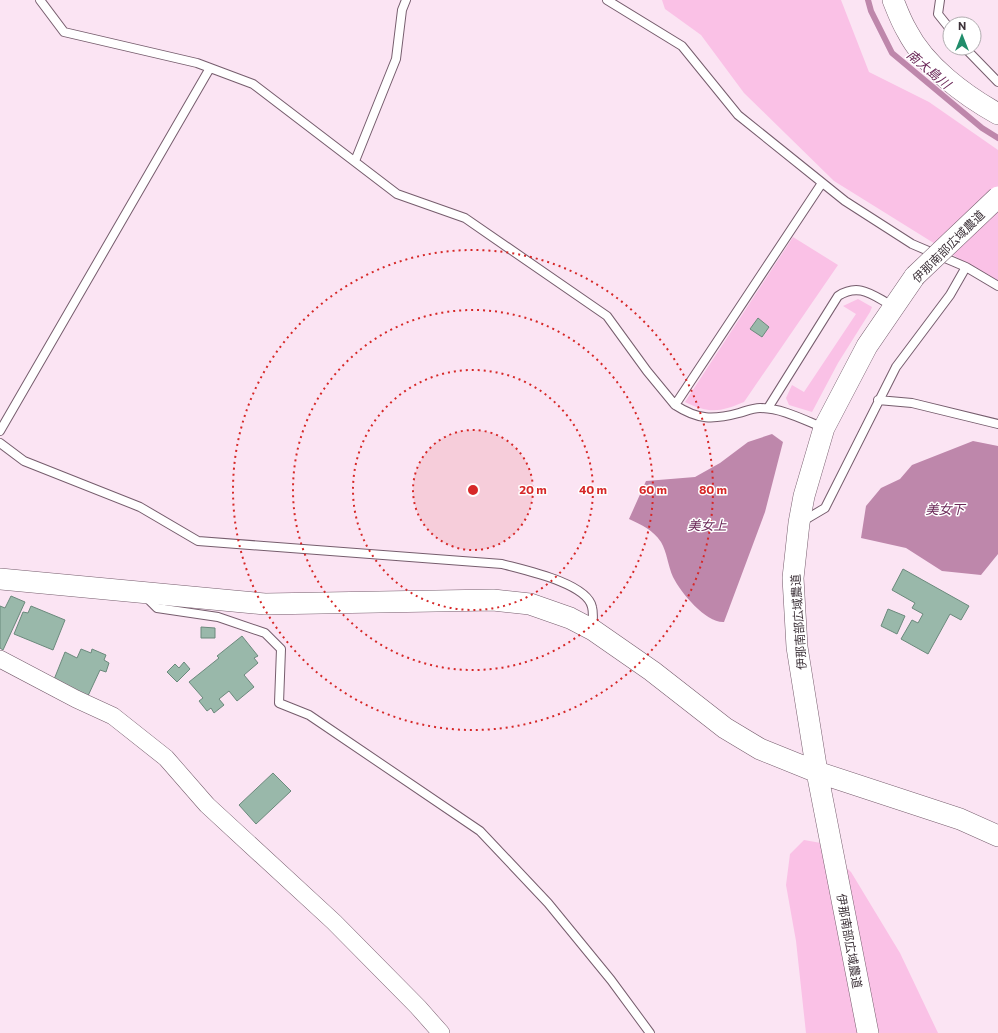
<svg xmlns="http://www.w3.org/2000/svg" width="998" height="1033" viewBox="0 0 998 1033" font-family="Commissioner,'Noto Sans JP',sans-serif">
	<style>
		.green { fill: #fac1e6 }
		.water { fill: #be87ab }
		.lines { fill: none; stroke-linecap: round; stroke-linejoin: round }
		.stream { stroke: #be87ab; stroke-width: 6 }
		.building { fill: #99b8aa; stroke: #6b897c }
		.service-casing { stroke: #765d6d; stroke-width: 10 }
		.minor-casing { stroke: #765d6d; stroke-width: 18 }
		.tertiary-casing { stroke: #765d6d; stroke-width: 22 }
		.service { stroke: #fff; stroke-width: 8 }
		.minor { stroke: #fff; stroke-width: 17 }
		.tertiary { stroke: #fff; stroke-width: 21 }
		.tertiary-bridge-casing { stroke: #765d6d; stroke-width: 22; stroke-linecap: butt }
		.tertiary-bridge { stroke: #fff; stroke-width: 21 }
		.ring { fill: none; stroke: #d62828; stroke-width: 2; stroke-dasharray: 2 4 }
		.labels { text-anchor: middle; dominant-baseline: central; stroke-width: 3; stroke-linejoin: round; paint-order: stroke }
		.street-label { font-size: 12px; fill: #3d3239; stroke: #fff }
		.water-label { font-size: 13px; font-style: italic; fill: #6b2858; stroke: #fff }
		.centre { fill: #d62828; stroke: #fff; stroke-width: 2 }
		.ring-label { font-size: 12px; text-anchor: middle; font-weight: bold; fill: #d62828; stroke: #fff; stroke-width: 3; stroke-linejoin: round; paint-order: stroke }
	</style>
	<rect width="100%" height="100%" fill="#fbe4f3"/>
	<path class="green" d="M 662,0 L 841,0 L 869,72 L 929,102 L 998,150 L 998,283 L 834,181 L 744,93 L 701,35 L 665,9 Z
		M 793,237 L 838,265 L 744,402 C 720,412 710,414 685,402 Z
		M 858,299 L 872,307 L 870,312 L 838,363 L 812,412 L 789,405 L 786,398 L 792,385 L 804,392 L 856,314 L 843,306 Z
		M 804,840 L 821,843 L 851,872 L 900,953 L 938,1033 L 806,1033 L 796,941 L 786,885 L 790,854 Z"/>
	<path class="water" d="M 772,434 L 783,442 L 765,512 L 724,622 C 706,623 681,593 673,577 C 668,566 667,552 661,542 C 653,530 642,525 629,519 L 646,481 L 695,477 L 720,463 L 748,442 Z
		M 973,441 L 998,446 L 998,554 L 981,575 L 942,571 L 906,548 L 861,538 L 866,506 L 881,488 L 900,479 L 912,465 Z"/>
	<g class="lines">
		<path class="stream" d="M 868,0 L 871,11 L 892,53 L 982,128 L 998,138"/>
	</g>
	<path class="building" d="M 758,318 L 769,327 L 762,337 L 750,329 Z
		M 903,569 L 969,606 L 961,620 L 950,614 L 928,654 L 901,639 L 912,620 L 918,623 L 923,614 L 912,608 L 915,603 L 892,590 Z
		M 11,596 L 25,602 L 3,650 L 0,648 L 0,606 L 5,608 Z
		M 31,606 L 65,620 L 53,650 L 14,634 L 23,612 L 28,613 Z
		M 888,609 L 905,616 L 897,634 L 881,626 Z
		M 201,627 L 215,628 L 215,638 L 201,638 Z
		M 242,636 L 258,656 L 254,658 L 258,663 L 244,675 L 254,687 L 237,701 L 229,691 L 219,699 L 224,705 L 214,713 L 211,708 L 207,711 L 199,701 L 203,698 L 189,682 L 219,658 L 217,656 Z
		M 81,649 L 91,653 L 92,649 L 106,655 L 104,660 L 109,663 L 106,672 L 100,670 L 87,698 L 53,682 L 65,652 L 77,658 Z
		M 184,662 L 190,669 L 177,682 L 167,672 L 175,664 L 179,668 Z
		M 273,773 L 291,791 L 256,824 L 239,805 Z"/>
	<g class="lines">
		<g class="service-casing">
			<path id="service" d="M 40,0 L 64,32 L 197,63 L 253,84 L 397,194 L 465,218 L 607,316 L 647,371 L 675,405 L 822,183
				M 607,0 L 682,46 L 738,115 L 845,201 L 912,244 L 966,267 L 998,286
				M 940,0 L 938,14 L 950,29
				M 965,48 L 998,82
				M 355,161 L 396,59 L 402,10 L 406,0
				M 878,400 L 912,403 L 998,424
				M 675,405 C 698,420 713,420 739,413 C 746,411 753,408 760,408 C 782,408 804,420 824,428
				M 768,408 L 838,296 C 860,282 873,296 893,306
				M 0,431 L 210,68
				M 0,443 L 24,461 L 140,507 L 198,541 L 502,564 C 524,570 587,583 592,607 C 594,614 592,622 593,629
				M 803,521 L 825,508 L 896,367 L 950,295 L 966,267
				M 146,597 L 157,608 L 218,617 L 265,633 L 281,649 L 279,703 L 309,715 L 480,831 L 548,903 L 611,980 L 650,1033"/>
		</g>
		<g class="minor-casing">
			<path id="minor" d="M 0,659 L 76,699 L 113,716 L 166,758 L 207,805 L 334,922 L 418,1007 L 441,1033"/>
		</g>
		<g class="tertiary-casing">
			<path id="tertiary" d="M 893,0 C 897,10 901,21 907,31 C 925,66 964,95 998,114
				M 0,579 L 265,604 L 493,600 L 530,604 L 570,618 L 593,630 L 652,671 L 725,728 L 760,749 L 817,772 L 960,819 L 998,836
				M 868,1033 L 817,772 L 797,647 L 793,578 L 799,523 L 804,496 L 824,428 L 867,346 L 915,276"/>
		</g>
		<use href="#service" class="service"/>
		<use href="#minor" class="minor"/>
		<use href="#tertiary" class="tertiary"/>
		<g class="tertiary-bridge-casing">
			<path id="tertiary-bridge" d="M 915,276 L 998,197"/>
		</g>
		<use href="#tertiary-bridge" class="tertiary-bridge"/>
	</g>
	<circle cx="473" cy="490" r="60" fill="#d62828" fill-opacity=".12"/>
	<g class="ring">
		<circle cx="473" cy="490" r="60"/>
		<circle cx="473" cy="490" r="120"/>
		<circle cx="473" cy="490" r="180"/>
		<circle cx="473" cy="490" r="240"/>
	</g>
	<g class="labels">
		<g class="street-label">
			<text transform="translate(948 246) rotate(-45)">伊那南部広域農道</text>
			<text transform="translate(798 622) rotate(-94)">伊那南部広域農道</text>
			<text transform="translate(850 941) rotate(80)">伊那南部広域農道</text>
		</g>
		<g class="water-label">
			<text transform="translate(929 69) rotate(40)">南大島川</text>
			<text x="945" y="509">美女下</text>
			<text x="707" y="525">美女上</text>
		</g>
	</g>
	<circle cx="473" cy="490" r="6" class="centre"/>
	<g class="ring-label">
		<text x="533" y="494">20 m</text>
		<text x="593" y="494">40 m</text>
		<text x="653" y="494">60 m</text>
		<text x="713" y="494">80 m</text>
	</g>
	<g transform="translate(962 36)"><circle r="19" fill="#ffffff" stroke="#b1adb0"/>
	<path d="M0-3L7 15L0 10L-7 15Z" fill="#218d6b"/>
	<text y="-6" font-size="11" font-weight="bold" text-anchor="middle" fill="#3d3239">N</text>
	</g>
</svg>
